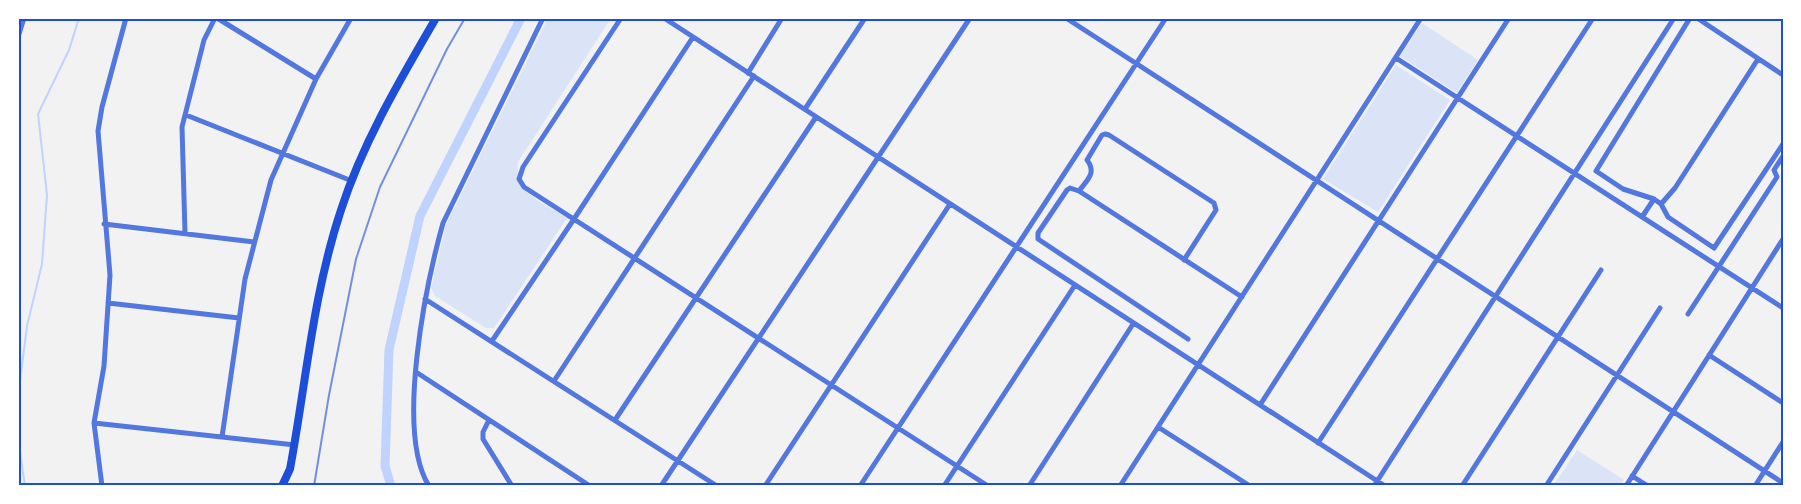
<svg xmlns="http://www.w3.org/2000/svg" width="1801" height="504" viewBox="0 0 1801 504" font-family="'Golos Text',sans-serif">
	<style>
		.green { fill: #dbe4f7 }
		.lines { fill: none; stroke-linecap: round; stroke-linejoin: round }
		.stream { stroke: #bfd3fe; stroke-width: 2 }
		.canal { stroke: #bfd3fe; stroke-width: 9 }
		.minor { stroke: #5277de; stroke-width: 5 }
		.secondary { stroke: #1d4ed8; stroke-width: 8 }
		.rail { stroke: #7290e2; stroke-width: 2 }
		.neatline { fill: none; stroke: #1d4ed8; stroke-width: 2 }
	</style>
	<rect width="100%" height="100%" fill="#f2f2f2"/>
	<path class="green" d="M 548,18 L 611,18 L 518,162 C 514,194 543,202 567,218 L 494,328 L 486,328 L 435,296 L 431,288 L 446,225 Z
		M 1422,23 L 1478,60 L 1457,93 L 1400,56 Z
		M 1396,65 L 1450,100 L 1378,212 L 1323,179 Z
		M 1577,450 L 1624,480 L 1620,486 L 1553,486 Z"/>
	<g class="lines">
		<path class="stream" d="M 25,486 L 20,452 L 19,389 L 27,326 L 42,264 L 47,195 L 38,114 L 69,50 L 79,18"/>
		<path class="canal" d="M 391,486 L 385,466 L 389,350 L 420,216 L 521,18"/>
		<path class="minor" d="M 217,18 L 316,79
			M 621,18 L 523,167 L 519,179 L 524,187 L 988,486
			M 664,18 L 1385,486
			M 1066,18 L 1783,483
			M 1697,18 L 1783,75
			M 18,37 L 24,18
			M 1396,58 L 1783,308
			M 748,73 L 782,18
			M 805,109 L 865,18
			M 186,115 L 352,181
			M 1079,191 L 1242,297
			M 1654,199 L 1623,189 L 1596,171 L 1690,18
			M 1661,204 L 1668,217 L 1714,248 L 1783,144
			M 1642,217 L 1654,199 L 1661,204 L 1675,188 L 1758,59
			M 104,224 L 254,242
			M 185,233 L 182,127 L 204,40 L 215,18
			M 1184,260 L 1216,210 L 1214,203 L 1109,135 L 1105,134 L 1102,135 L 1087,160 C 1097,173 1087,180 1079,191 L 1070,188 L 1067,190 L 1038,233 L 1038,239 L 1188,339
			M 425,299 L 717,486
			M 108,303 L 239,318
			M 1688,314 L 1777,177 L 1774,170 L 1783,156
			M 492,341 L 574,219 L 693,37
			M 1709,355 L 1783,403
			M 416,372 L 590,486
			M 554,381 L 754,76
			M 1260,405 L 1509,18
			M 489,420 L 483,432 L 483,439 L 512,486
			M 615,420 L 816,117
			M 94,423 L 295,445
			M 1158,427 L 1250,486
			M 222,437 L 245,279 L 271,180 L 316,79 L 351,18
			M 1318,443 L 1593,18
			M 1632,476 L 1648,486
			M 102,486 L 94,423 L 104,366 L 110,275 L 98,131 L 102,107 L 126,18
			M 429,486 C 395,432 426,284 443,223 L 543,18
			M 661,486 L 970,18
			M 765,486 L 950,204
			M 860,486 L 1166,18
			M 944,486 L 1075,285
			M 1029,486 L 1133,324
			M 1120,486 L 1421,18
			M 1374,486 L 1674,18
			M 1462,486 L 1601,270
			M 1546,486 L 1660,308
			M 1626,486 L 1783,239
			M 1755,486 L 1783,442"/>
		<path class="secondary" d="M 282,486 L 290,469 C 306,383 313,294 341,210 C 363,142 400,80 436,18"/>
		<path class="rail" d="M 314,486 L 329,395 L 356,259 L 380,187 L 447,49 L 465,18"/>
	</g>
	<rect width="1801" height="504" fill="none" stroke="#ffffff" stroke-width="39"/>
	<rect x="20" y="20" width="1762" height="464" class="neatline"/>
</svg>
